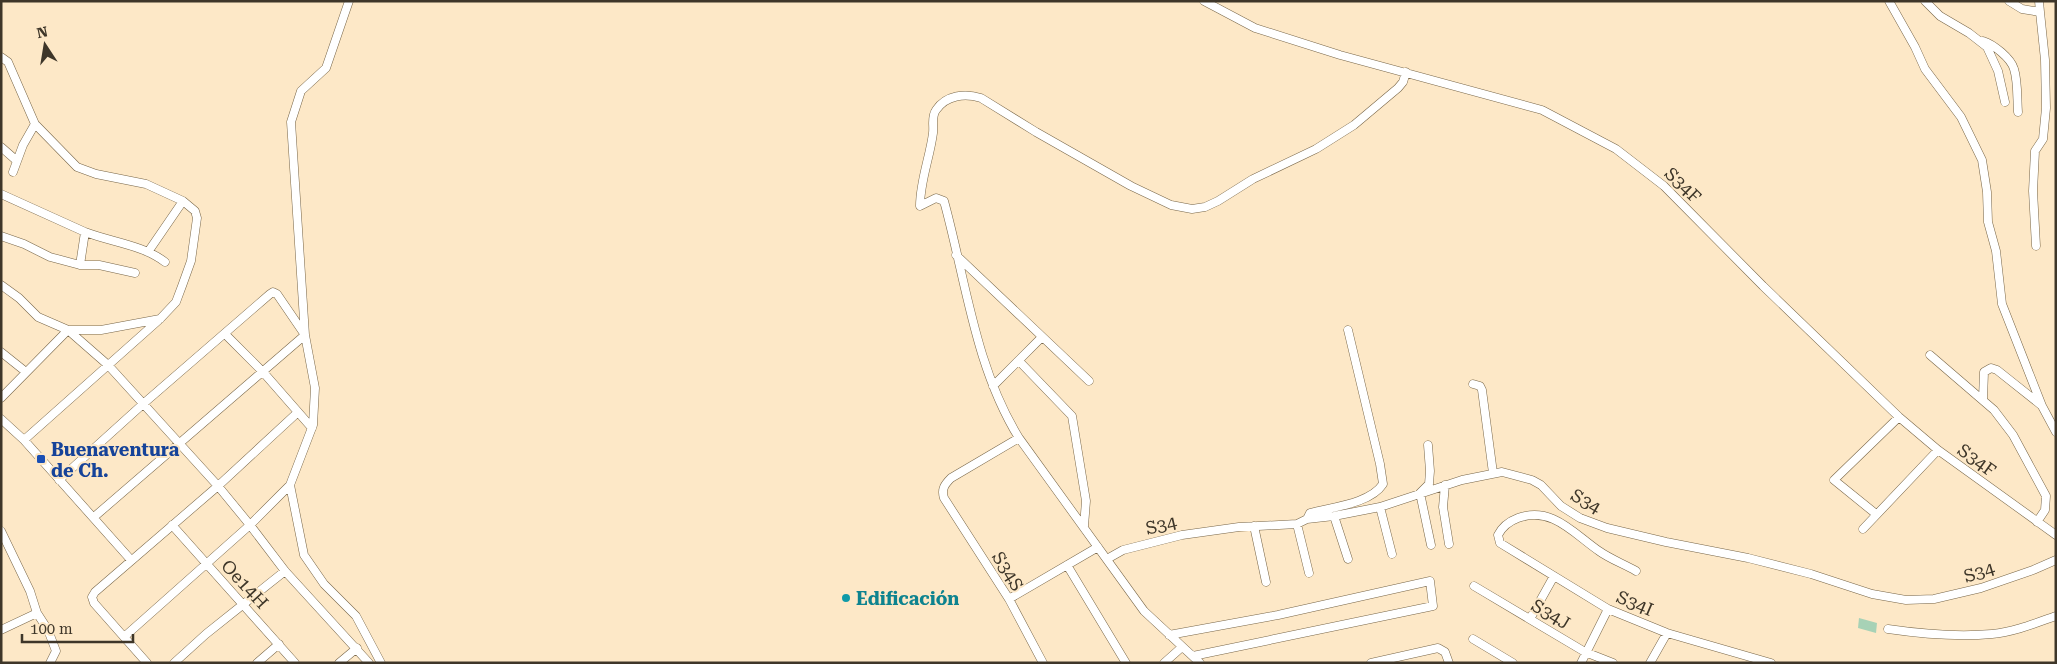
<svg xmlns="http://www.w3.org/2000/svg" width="2057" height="664" viewBox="0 0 2057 664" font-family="'Roboto Serif',serif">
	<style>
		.green { fill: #a7d2b6 }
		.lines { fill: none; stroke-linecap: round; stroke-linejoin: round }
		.minor-casing { stroke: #786648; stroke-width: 9 }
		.minor { stroke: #fff; stroke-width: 8 }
		.transit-dot { fill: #1a4fb4; stroke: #fde8c7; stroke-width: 2 }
		.culture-dot { fill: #0f9aa8; stroke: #fde8c7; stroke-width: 2 }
		.labels { text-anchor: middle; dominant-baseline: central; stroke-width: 4; stroke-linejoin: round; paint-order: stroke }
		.street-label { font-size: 18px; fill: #3e3629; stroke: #fde8c7 }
		.transit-label { font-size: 18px; font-weight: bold; fill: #164399; stroke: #fde8c7; text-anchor: start }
		.culture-label { font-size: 18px; font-weight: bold; fill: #0d838f; stroke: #fde8c7; text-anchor: start }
	</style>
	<rect width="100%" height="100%" fill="#fde8c7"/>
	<path class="green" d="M 1859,618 L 1877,623 L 1876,633 L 1858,628 Z"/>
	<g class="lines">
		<g class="minor-casing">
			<path id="minor" d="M 1204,1 L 1255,28 L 1340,55 L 1542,110 L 1616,149 L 1664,186 L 1763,286 L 1899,417 L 1938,450 L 2056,535
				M 1889,1 L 1915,47 L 1925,69 L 1961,117 L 1982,160 L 1987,192 L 1988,222 L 1996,251 L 2002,304 L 2042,406 L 2056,432
				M 1925,1 L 1940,16 L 1969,33 L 1987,47 L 1998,71 L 2005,102
				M 2009,1 L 2022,9 L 2040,12 L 2039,1
				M 1983,41 C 1993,44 2011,58 2014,69 C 2018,81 2017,99 2018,112
				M 1,57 L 8,62 L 35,124 L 77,167 L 96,174 L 146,184 L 183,201 L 195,211 L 197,218 L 191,261 L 182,286 L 176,302 L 160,319 L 24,440
				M 1,147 L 17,161
				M 13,172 L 23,145 L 35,124
				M 1,194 L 85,232 L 80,265
				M 85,232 C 111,242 143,245 165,262
				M 1,236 L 24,244 L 50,257 L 80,265 L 99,265 L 135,273
				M 2036,246 L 2033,191 L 2035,151 L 2043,139 L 2046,108 L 2045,60 L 2040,12
				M 148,252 L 183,201
				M 956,255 L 1089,381
				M 1,285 L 19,298 L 38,317 L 68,330 L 108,365 L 218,486 L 250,525 L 285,571 L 369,663
				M 225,334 L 263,372 L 312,428
				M 1,352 L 26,372
				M 1930,355 L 1994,410 L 2013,435 L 2046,496 L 2045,510 L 2037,522
				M 1019,361 L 1072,416 L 1086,501 L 1084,526
				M 1473,384 L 1480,386 L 1482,390 L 1493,473
				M 993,386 L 1042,337
				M 1,398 L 68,330 L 101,330 L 160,319
				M 1983,399 L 1984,372 L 1991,368 L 1997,370 L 2041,405
				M 1,419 L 24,440 L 131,560
				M 1019,438 L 951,478 C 945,484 941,489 944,498 L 1009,599 L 1043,663
				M 1428,445 L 1430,471 L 1429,484 L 1420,493 L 1431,545
				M 59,480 L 143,404 L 270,294 L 273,292 L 277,294 L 305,335 L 315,388 L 313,425 L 290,485 L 304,555 L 324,584 L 356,616 L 381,663
				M 1445,485 L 1443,507 L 1449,544
				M 1380,507 L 1392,554
				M 1876,514 L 1834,480 L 1899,417
				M 1334,516 L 1348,559
				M 94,517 L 305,335 L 291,122 L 301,91 L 326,68 L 349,1
				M 1307,519 L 1310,513 C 1331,507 1370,504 1383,484 L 1380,464 L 1348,330
				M 1297,524 L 1309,573
				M 172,525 L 295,663
				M 1254,526 L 1266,582
				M 1863,529 L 1938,450
				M 1,531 L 30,591 L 37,613
				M 1107,559 L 1123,550 L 1182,535 L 1239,527 L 1297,524 L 1307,519 L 1334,516 L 1380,507 L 1462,480 L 1502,472 L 1532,480 L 1541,485 L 1561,506 L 1580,518 L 1607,528 L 1666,542 L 1748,558 L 1811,574 L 1872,594 L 1906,600 L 1934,599 L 1981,588 L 2033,570 L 2056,560
				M 1067,565 L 1126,663
				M 1636,571 C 1624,564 1610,559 1599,551 C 1573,533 1552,506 1518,518 C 1510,521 1502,527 1498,535 L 1500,543 L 1608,609 L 1667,633 L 1771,663
				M 1474,586 L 1585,652 L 1613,663
				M 1009,599 L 1098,547
				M 1530,619 L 1554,576
				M 1888,629 C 1922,634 1958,637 1992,634 C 2014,632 2036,623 2056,616
				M 1,630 L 37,613 L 48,630 L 56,651 L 50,663
				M 1169,635 L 1278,615 L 1430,581 L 1433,606 L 1193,656
				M 124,637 L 250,525 L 290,485
				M 1473,639 L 1513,663
				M 147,663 L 94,603 L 92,597 L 95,592 L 218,486 L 297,413
				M 174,663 L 206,634 L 285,571
				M 257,663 L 279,644
				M 339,663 L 357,648
				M 1164,663 L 1182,647
				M 1200,663 L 1144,611 L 1019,438 C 975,367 966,281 944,201 L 936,198 L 920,206 C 920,181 930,157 933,133 C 934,125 931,117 936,110 C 946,95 965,93 981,98 L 1036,132 L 1131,186 L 1171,205 L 1192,209 L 1205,207 L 1218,201 L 1253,179 L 1316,149 L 1354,125 L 1398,88 L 1403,82 L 1406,72
				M 1371,663 L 1438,648 L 1445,652 L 1449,663
				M 1581,663 L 1608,609
				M 1650,663 L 1667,633"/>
		</g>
		<use href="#minor" class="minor"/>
	</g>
	<rect class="transit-dot" x="36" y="454" width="10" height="10" rx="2.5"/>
	<circle class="culture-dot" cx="846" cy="598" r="5"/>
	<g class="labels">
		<g class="street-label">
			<text transform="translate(1683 185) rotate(44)">S34F</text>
			<text transform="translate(1977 460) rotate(36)">S34F</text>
			<text transform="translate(1586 501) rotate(30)">S34</text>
			<text transform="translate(1161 525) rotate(-13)">S34</text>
			<text transform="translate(1008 571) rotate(58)">S34S</text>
			<text transform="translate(1979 572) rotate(-17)">S34</text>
			<text transform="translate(245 584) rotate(47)">Oe14H</text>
			<text transform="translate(1635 603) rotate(23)">S34I</text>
			<text transform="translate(1551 614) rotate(31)">S34J</text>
		</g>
		<g class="transit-label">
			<text x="51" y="449">Buenaventura<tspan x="51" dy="21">de Ch.</tspan></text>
		</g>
		<g class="culture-label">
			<text x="856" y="598">Edificación</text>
		</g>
	</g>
	<rect width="2057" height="664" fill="none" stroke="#3e3629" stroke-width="5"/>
	<g transform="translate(45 45) rotate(348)" stroke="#fde8c7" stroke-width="4" paint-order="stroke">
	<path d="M0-4L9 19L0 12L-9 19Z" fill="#3e3629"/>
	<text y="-8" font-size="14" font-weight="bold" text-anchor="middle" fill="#3e3629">N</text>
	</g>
	<path d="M22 634v8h111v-8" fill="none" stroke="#3e3629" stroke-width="2.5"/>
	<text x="30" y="634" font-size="15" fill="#3e3629" stroke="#fde8c7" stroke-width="4" paint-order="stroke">100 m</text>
</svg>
